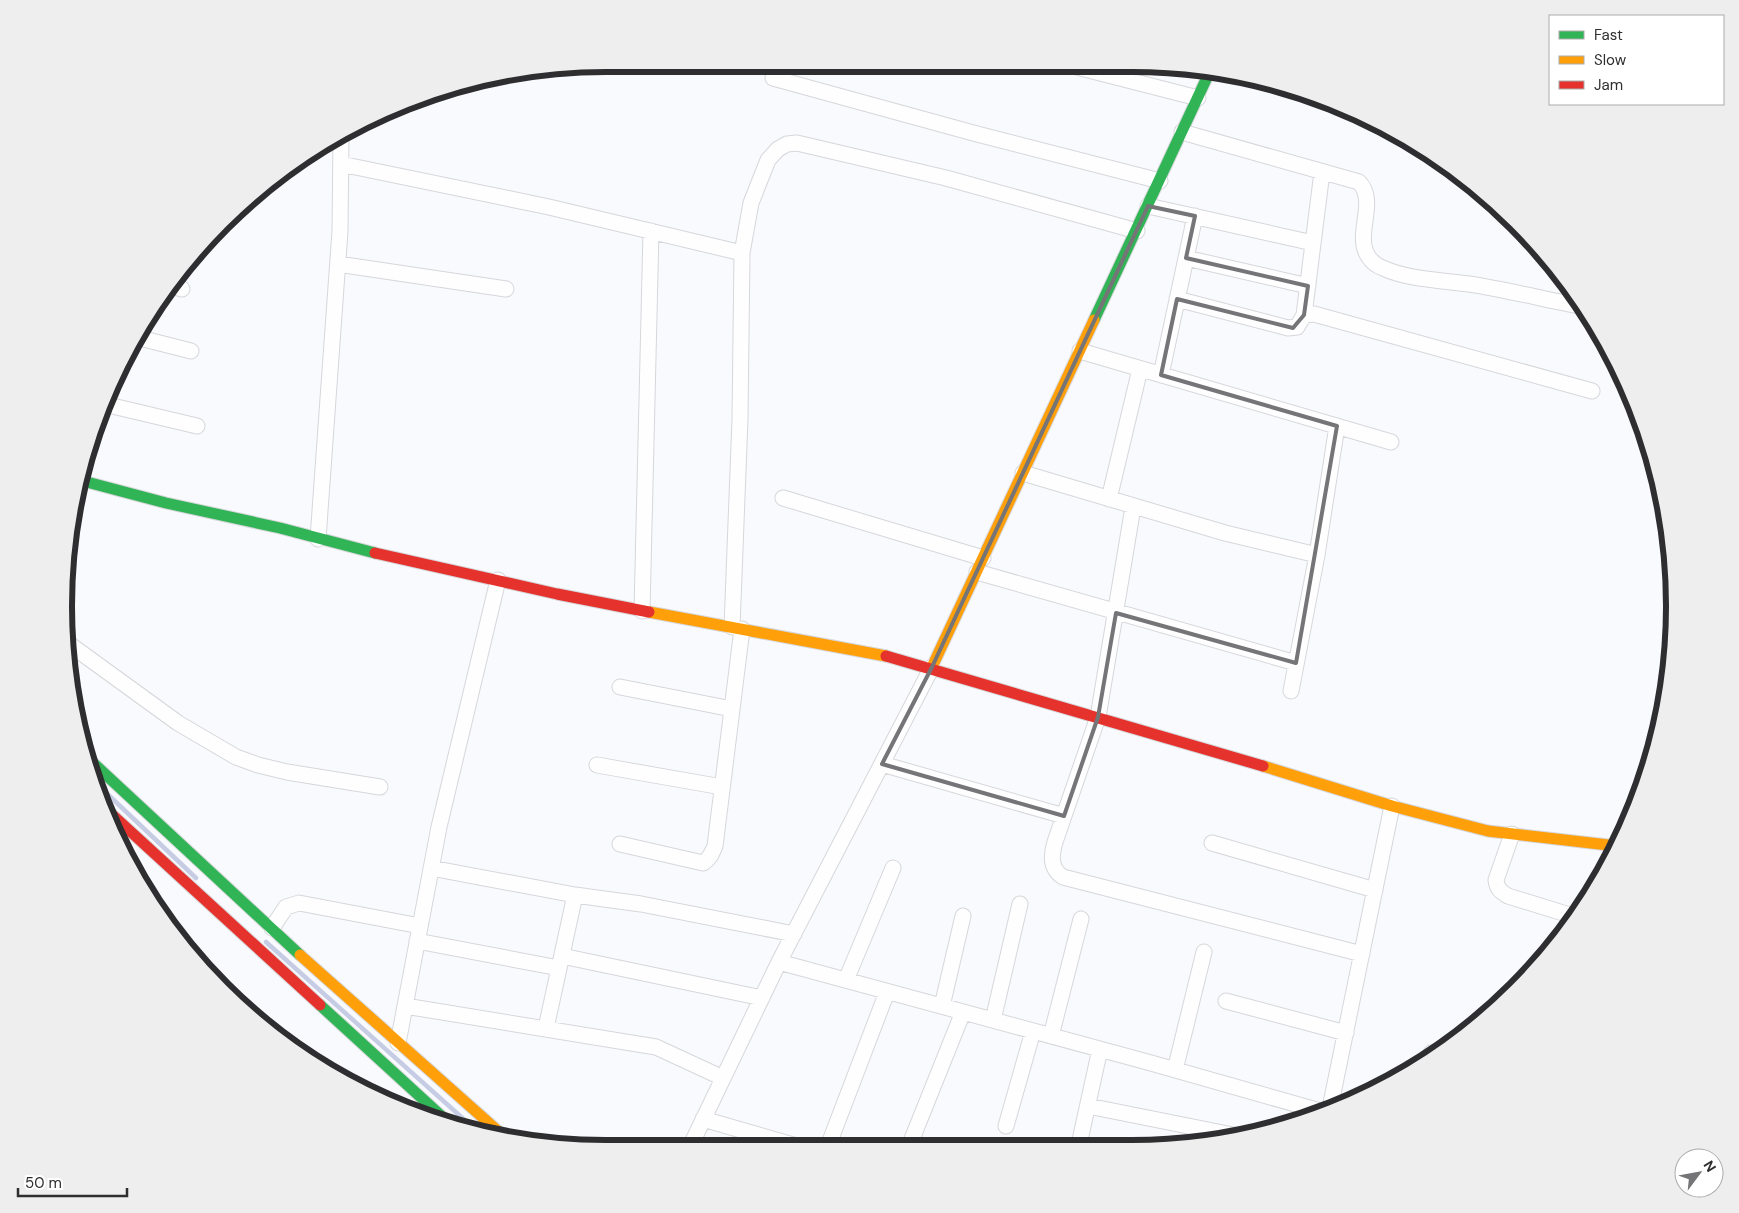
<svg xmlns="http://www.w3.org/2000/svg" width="1739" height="1213" viewBox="0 0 1739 1213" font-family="'DM Sans',sans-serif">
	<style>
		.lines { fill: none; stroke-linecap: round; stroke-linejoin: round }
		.stream { stroke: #c7cce5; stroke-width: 4.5 }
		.street-casing { stroke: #d6d7da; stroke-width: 17 }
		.fast-casing { stroke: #d6d7da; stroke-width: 13 }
		.slow-casing { stroke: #d6d7da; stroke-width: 13 }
		.jam-casing { stroke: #d6d7da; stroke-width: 13 }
		.street { stroke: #fefeff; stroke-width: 15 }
		.fast { stroke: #30b455; stroke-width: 11 }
		.slow { stroke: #ff9f0a; stroke-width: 11 }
		.jam { stroke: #e5322d; stroke-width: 11 }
		.marked { fill: none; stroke: #757578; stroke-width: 4; stroke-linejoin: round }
		.rim { fill: none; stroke: #2e2e30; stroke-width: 6 }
	</style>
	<rect width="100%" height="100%" fill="#f9fafe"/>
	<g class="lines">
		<path class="stream" d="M 100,787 L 196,878
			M 266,942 L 478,1132"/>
		<g class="street-casing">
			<path id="street" d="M 1065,64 L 1198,98
				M 1231,73 L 1247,77
				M 773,78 L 977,134 L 1160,181
				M 1182,132 L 1359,182 C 1378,202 1354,234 1368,256 C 1371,261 1377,266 1383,268 C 1409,280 1441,280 1469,284 C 1508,290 1547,300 1585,307
				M 341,164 L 549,207 L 742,253
				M 1148,206 L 1313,243
				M 1186,258 L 1308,286
				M 338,264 L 506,289
				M 172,286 L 182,289
				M 1177,299 L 1288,328 L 1297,327 L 1304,315 L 1314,314 L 1592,391
				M 1304,315 L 1322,172
				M 136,337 L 191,351
				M 1080,351 L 1391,442
				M 1161,375 L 1195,216
				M 104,404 L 197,426
				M 1023,473 L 1225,533 L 1317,555
				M 783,498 L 983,558
				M 1109,499 L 1140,369
				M 1133,507 L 1098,717 L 1055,842 C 1051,856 1050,869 1063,877 L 1362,954
				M 318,539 L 340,231 L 341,135
				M 977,572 L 1296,663
				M 642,611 L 651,231
				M 732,627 L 740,419 L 742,253 L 751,203 L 768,160 L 778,149 L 787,144 L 797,143 L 946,178 L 1137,231
				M 65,641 L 178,723 L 236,757 L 258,765 L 287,772 L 380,787
				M 620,687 L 732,709
				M 1291,691 L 1317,555 L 1337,426
				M 882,764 L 1064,816
				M 597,765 L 722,787
				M 1512,834 L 1496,880 C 1497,889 1501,892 1508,896 L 1576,917
				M 1212,843 L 1375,890
				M 620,844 L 703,863 C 710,859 712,853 715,846 L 742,629
				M 431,868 L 575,895 L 641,904 L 794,934
				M 272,928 L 286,907 L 299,903 L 420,926
				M 417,941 L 559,968
				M 562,956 L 762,998
				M 779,962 L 1151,1063 L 1320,1111
				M 846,980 L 893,868
				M 1226,1001 L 1346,1033
				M 405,1006 L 656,1047 L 723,1078
				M 942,1006 L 963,916
				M 993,1020 L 1020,904
				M 546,1028 L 575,895
				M 1051,1036 L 1081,919
				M 398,1043 L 439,827 L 498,580
				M 1431,1057 L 1431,1053
				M 1175,1070 L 1204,952
				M 1088,1106 L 1243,1137
				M 1330,1108 L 1392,806
				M 703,1119 L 807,1149
				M 1006,1126 L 1033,1031
				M 689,1149 L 779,962 L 932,667
				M 827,1149 L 887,992
				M 908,1149 L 963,1012
				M 1078,1149 L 1100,1049"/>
		</g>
		<g class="fast-casing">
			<path id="fast" d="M 1094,320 L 1210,71
				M 83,481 L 166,503 L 280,528 L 375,553
				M 91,761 L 300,955
				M 320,1005 L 449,1123"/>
		</g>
		<g class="slow-casing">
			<path id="slow" d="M 649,612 L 886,656
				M 932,667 L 1094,320
				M 1263,766 L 1392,806 L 1488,831 L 1617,846
				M 300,955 L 508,1140"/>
		</g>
		<g class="jam-casing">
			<path id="jam" d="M 375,553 L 557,594 L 649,612
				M 886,656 L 1263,766
				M 107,810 L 320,1005"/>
		</g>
		<use href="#street" class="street"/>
		<use href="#fast" class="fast"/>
		<use href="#slow" class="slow"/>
		<use href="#jam" class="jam"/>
	</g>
	<path class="marked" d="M 1148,206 L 1195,216 L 1186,258 L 1308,286 L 1304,315 L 1293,328 L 1177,299 L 1161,375 L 1337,426 L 1296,663 L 1116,613 L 1098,717 L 1064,816 L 882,764 L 932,667 Z"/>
	<path d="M0 0H1739V1213H0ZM606 72H1132A534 534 0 0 1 1666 606V606A534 534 0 0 1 1132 1140H606A534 534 0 0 1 72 606V606A534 534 0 0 1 606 72Z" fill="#eee" fill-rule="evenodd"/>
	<path class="rim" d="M606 72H1132A534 534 0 0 1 1666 606V606A534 534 0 0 1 1132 1140H606A534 534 0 0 1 72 606V606A534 534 0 0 1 606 72Z"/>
	<rect x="1549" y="15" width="175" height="90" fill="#ffffff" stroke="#ababac"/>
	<rect x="1559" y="31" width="25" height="8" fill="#30b455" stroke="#ababac"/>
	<text x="1594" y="40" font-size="15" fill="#2e2e30">Fast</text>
	<rect x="1559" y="56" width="25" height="8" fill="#ff9f0a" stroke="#ababac"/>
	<text x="1594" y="65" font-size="15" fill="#2e2e30">Slow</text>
	<rect x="1559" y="81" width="25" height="8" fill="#e5322d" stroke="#ababac"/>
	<text x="1594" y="90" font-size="15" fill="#2e2e30">Jam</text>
	<g transform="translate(1699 1173) rotate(58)"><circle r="24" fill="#ffffff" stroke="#ababac"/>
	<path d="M0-4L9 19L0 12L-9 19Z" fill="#757578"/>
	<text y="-8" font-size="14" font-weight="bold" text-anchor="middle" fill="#2e2e30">N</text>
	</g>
	<path d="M18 1188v8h109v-8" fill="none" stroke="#2e2e30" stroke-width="2.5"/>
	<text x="25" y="1188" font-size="15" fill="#2e2e30" stroke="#ffffff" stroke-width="4" paint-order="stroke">50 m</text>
</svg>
